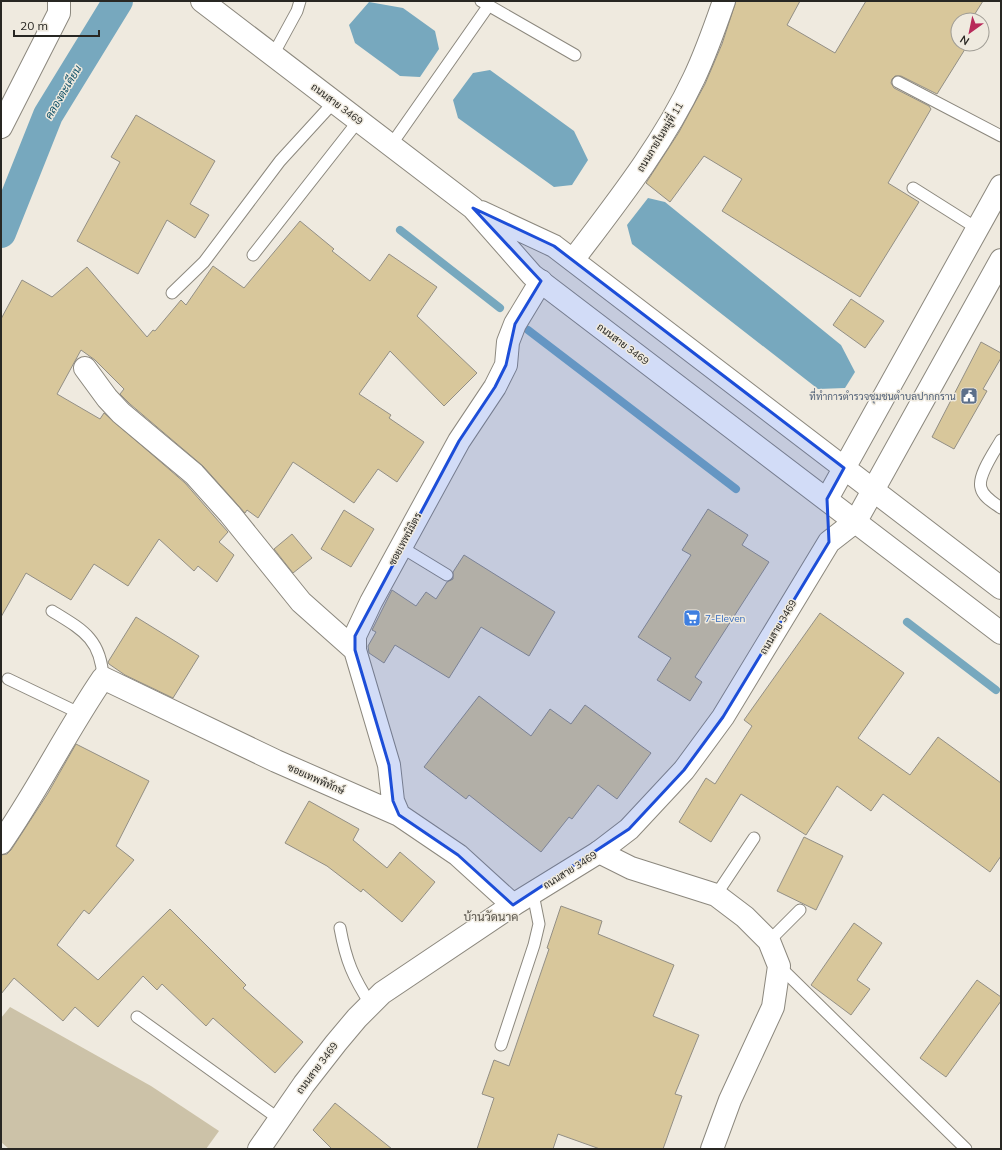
<svg xmlns="http://www.w3.org/2000/svg" width="1002" height="1150" viewBox="0 0 1002 1150" font-family="Mulish,Sarabun,sans-serif">
	<style>
		.green { fill: #ccc2a8 }
		.water { fill: #77a8be }
		.lines { fill: none; stroke-linecap: round; stroke-linejoin: round }
		.stream { stroke: #77a8be; stroke-width: 8 }
		.canal { stroke: #77a8be; stroke-width: 30 }
		.building { fill: #d8c79b; stroke: #938f85 }
		.lane-casing { stroke: #8c887e; stroke-width: 13 }
		.street-casing { stroke: #8c887e; stroke-width: 24 }
		.secondary-casing { stroke: #8c887e; stroke-width: 24 }
		.lane { stroke: #fff; stroke-width: 11 }
		.street { stroke: #fff; stroke-width: 22 }
		.secondary { stroke: #fff; stroke-width: 22 }
		.marked { fill: #1d4ed8; fill-opacity: 0.2; stroke: #1d4ed8; stroke-width: 3; stroke-linejoin: round }
		.labels { text-anchor: middle; dominant-baseline: central; stroke-width: 3; stroke-linejoin: round; paint-order: stroke }
		.street-label { font-size: 10px; fill: #282723; stroke: #efeadf }
		.service-label { font-size: 10px; fill: #4e5e75; stroke: #efeadf; text-anchor: end }
		.shop-label { font-size: 10px; fill: #366cbe; stroke: #efeadf; text-anchor: start }
		.water-label { font-size: 11px; font-style: italic; fill: #105269; stroke: #efeadf }
		.quarter-label { font-size: 12px; fill: #59554c; stroke: #efeadf }
	</style>
	<rect width="100%" height="100%" fill="#efeadf"/>
	<path class="green" d="M 10,1007 L 151,1086 L 219,1131 L 206,1149 L 9,1149 L 1,1142 L 1,1018 Z"/>
	<path class="water" d="M 369,2 L 403,8 L 435,31 L 439,49 L 420,77 L 400,76 L 355,43 L 349,25 Z
		M 490,70 L 574,131 L 588,160 L 572,185 L 554,187 L 458,118 L 453,100 L 473,73 Z
		M 648,198 L 665,202 L 841,345 L 855,372 L 845,388 L 818,389 L 632,244 L 627,225 Z"/>
	<g class="lines">
		<path class="stream" d="M 400,230 L 500,308
			M 528,330 L 736,489
			M 907,622 L 996,690"/>
		<path class="canal" d="M 1,233 L 48,115 L 118,1"/>
	</g>
	<path class="building" d="M 736,1 L 800,1 L 787,25 L 835,53 L 866,1 L 983,1 L 971,20 L 958,20 L 958,44 L 967,46 L 937,94 L 901,76 L 895,76 L 892,79 L 891,83 L 894,88 L 929,106 L 931,109 L 888,183 L 919,202 L 860,297 L 722,211 L 742,179 L 704,156 L 670,202 L 646,183 L 679,132 L 705,84 L 722,44 Z
		M 136,115 L 215,161 L 190,204 L 209,215 L 195,238 L 167,220 L 138,274 L 77,241 L 120,162 L 111,157 Z
		M 300,221 L 334,249 L 332,251 L 370,281 L 389,254 L 437,287 L 417,316 L 477,373 L 444,406 L 390,351 L 359,394 L 391,415 L 389,418 L 424,442 L 397,482 L 378,469 L 354,503 L 293,462 L 258,518 L 247,510 L 245,513 L 203,466 L 130,404 L 120,394 L 124,389 L 95,360 L 81,350 L 57,394 L 100,419 L 104,413 L 185,483 L 228,532 L 219,542 L 234,555 L 217,582 L 198,566 L 194,571 L 159,539 L 128,586 L 94,564 L 71,600 L 26,573 L 1,617 L 1,319 L 22,280 L 52,297 L 87,267 L 147,337 L 153,330 L 155,331 L 181,300 L 186,305 L 213,266 L 244,288 Z
		M 851,299 L 884,321 L 865,348 L 833,325 Z
		M 981,342 L 1001,353 L 1001,358 L 983,389 L 987,391 L 954,449 L 932,437 Z
		M 708,509 L 748,535 L 742,545 L 769,562 L 695,677 L 702,682 L 690,701 L 657,680 L 671,658 L 638,637 L 691,555 L 682,550 Z
		M 344,510 L 374,529 L 351,567 L 321,549 Z
		M 292,534 L 312,558 L 293,573 L 274,549 Z
		M 464,555 L 555,612 L 529,656 L 481,627 L 449,678 L 395,645 L 384,663 L 369,653 L 368,646 L 376,632 L 372,630 L 392,590 L 416,606 L 426,592 L 436,599 L 447,582 L 453,579 L 453,572 Z
		M 820,613 L 904,673 L 858,738 L 910,775 L 938,737 L 1001,783 L 1001,856 L 990,872 L 883,794 L 871,811 L 837,786 L 806,835 L 741,794 L 711,842 L 679,822 L 706,778 L 715,784 L 752,726 L 744,720 Z
		M 136,617 L 199,656 L 173,698 L 125,675 L 109,664 L 108,662 Z
		M 479,696 L 531,736 L 550,709 L 571,724 L 585,705 L 651,753 L 617,799 L 598,785 L 572,819 L 569,817 L 541,852 L 469,795 L 466,799 L 424,767 Z
		M 76,744 L 149,781 L 116,846 L 134,860 L 89,914 L 84,910 L 57,945 L 98,980 L 170,909 L 246,985 L 243,988 L 303,1042 L 275,1073 L 213,1018 L 206,1026 L 162,984 L 157,990 L 143,976 L 98,1027 L 75,1007 L 63,1021 L 14,978 L 1,994 L 1,855 L 7,854 L 11,850 L 48,793 Z
		M 309,801 L 359,829 L 353,840 L 387,868 L 400,852 L 435,882 L 402,922 L 363,889 L 361,892 L 327,866 L 285,843 Z
		M 804,837 L 843,856 L 816,910 L 777,891 Z
		M 561,906 L 602,921 L 598,934 L 674,965 L 653,1016 L 699,1035 L 675,1094 L 682,1096 L 663,1149 L 600,1149 L 558,1134 L 553,1149 L 477,1149 L 494,1098 L 482,1094 L 494,1060 L 509,1066 L 549,949 L 547,948 Z
		M 854,923 L 882,943 L 857,980 L 870,989 L 851,1015 L 811,985 Z
		M 977,980 L 1001,997 L 1001,1001 L 946,1077 L 920,1058 Z
		M 335,1103 L 392,1149 L 332,1149 L 313,1130 Z"/>
	<g class="lines">
		<g class="lane-casing">
			<path id="lane" d="M 481,1 L 575,55
				M 273,55 L 297,11 L 300,1
				M 898,82 L 1001,136
				M 391,145 L 489,5
				M 913,188 L 978,229
				M 253,255 L 359,120
				M 172,293 L 204,262 L 280,161 L 334,102
				M 1001,440 C 995,451 977,476 981,488 C 983,497 994,503 1001,508
				M 401,547 L 447,575
				M 52,611 C 83,630 101,639 103,678
				M 8,679 L 79,713
				M 716,895 L 754,838
				M 340,928 C 346,961 353,977 371,1005
				M 769,941 L 800,910
				M 779,966 L 966,1149
				M 137,1017 L 279,1119
				M 501,1045 L 534,945 L 539,924 L 533,894"/>
		</g>
		<g class="street-casing">
			<path id="street" d="M 1,127 L 59,13 L 59,1
				M 573,260 C 617,202 663,144 694,78 C 706,53 715,27 724,1
				M 85,368 L 107,398 L 121,413 L 194,474 L 230,514 L 301,602 L 355,650
				M 399,815 L 393,801 L 389,765 L 355,650 L 355,636 L 371,602 L 459,441 L 495,387 L 506,365 L 508,342 L 515,324 L 541,281
				M 1,843 C 38,790 66,732 103,678 L 276,761 L 399,815 L 458,855 L 513,905
				M 599,852 L 631,868 L 716,895 L 745,917 L 769,941 L 779,966 L 773,1007 L 730,1100 L 712,1149"/>
		</g>
		<g class="secondary-casing">
			<path id="secondary" d="M 202,1 L 473,208 L 532,275 L 1001,633
				M 481,212 L 554,246 L 1001,588
				M 827,499 L 1001,186
				M 259,1149 L 304,1084 L 336,1043 L 357,1018 L 382,993 L 513,905 L 599,852 L 629,829 L 684,770 L 723,717 L 829,542 L 856,521 L 1001,260"/>
		</g>
		<use href="#lane" class="lane"/>
		<use href="#street" class="street"/>
		<use href="#secondary" class="secondary"/>
	</g>
	<path class="marked" d="M 473,208 L 554,246 L 844,468 L 827,499 L 829,542 L 723,717 L 684,770 L 629,829 L 513,905 L 458,855 L 399,815 L 393,801 L 389,765 L 355,650 L 355,636 L 459,441 L 495,387 L 506,365 L 515,324 L 541,281 Z"/>
	<defs>
		<g id="civic-square" transform="scale(0.9)"><rect x="-9" y="-9" width="18" height="18" rx="4" fill="#5c6f8a" stroke="#efeadf"/><path d="M-.6-6.5H3V-4.5H.6V-3L4-1V1h2V6H-6V1h2V-1L-.6-3ZM-1.2 2.5V6h2.4V2.5Z" fill="#fff"/></g>
		<g id="supermarket-square" transform="scale(0.9)"><rect x="-9" y="-9" width="18" height="18" rx="4" fill="#3f7fe0" stroke="#efeadf"/><path d="M-6-5.5h2.5l.6 2H6L4.5 2H-2.5L-4.4-4H-6ZM-1.5 3.2a1.3 1.3 0 1 0 .1 0ZM3 3.2a1.3 1.3 0 1 0 .1 0Z" fill="#fff"/></g>
	</defs>
	<g fill-rule="evenodd">
		<use href="#civic-square" x="969" y="396"/>
		<use href="#supermarket-square" x="692" y="618"/>
	</g>
	<g class="labels">
		<g class="street-label">
			<text transform="translate(337 104) rotate(37)">ถนนสาย 3469</text>
			<text transform="translate(660 137) rotate(-59)">ถนนภายในหมู่ที่ 11</text>
			<text transform="translate(623 344) rotate(37)">ถนนสาย 3469</text>
			<text transform="translate(405 539) rotate(-62)">ซอยเทพนิมิตร</text>
			<text transform="translate(778 627) rotate(-59)">ถนนสาย 3469</text>
			<text transform="translate(316 779) rotate(24)">ซอยเทพพิทักษ์</text>
			<text transform="translate(570 870) rotate(-32)">ถนนสาย 3469</text>
			<text transform="translate(317 1068) rotate(-53)">ถนนสาย 3469</text>
		</g>
		<g class="service-label">
			<text x="956" y="396">ที่ทำการตำรวจชุมชนตำบลปากกราน</text>
		</g>
		<g class="shop-label">
			<text x="705" y="618">7-Eleven</text>
		</g>
		<g class="water-label">
			<text transform="translate(63 92) rotate(-59)">คลองตะเคียน</text>
		</g>
		<g class="quarter-label">
			<text x="491" y="916">บ้านวัดนาค</text>
		</g>
	</g>
	<rect width="1002" height="1150" fill="none" stroke="#282723" stroke-width="4"/>
	<g transform="translate(970 32) rotate(213)"><circle r="19" fill="#efeadf" stroke="#9f9c94"/>
	<path d="M0-3L7 15L0 10L-7 15Z" fill="#b82a5a"/>
	<text y="-6" font-size="11" font-weight="bold" text-anchor="middle" fill="#282723">N</text>
	</g>
	<path d="M14 30v6h85v-6" fill="none" stroke="#282723" stroke-width="2"/>
	<text x="20" y="30" font-size="12" fill="#282723" stroke="#efeadf" stroke-width="3" paint-order="stroke">20 m</text>
</svg>
